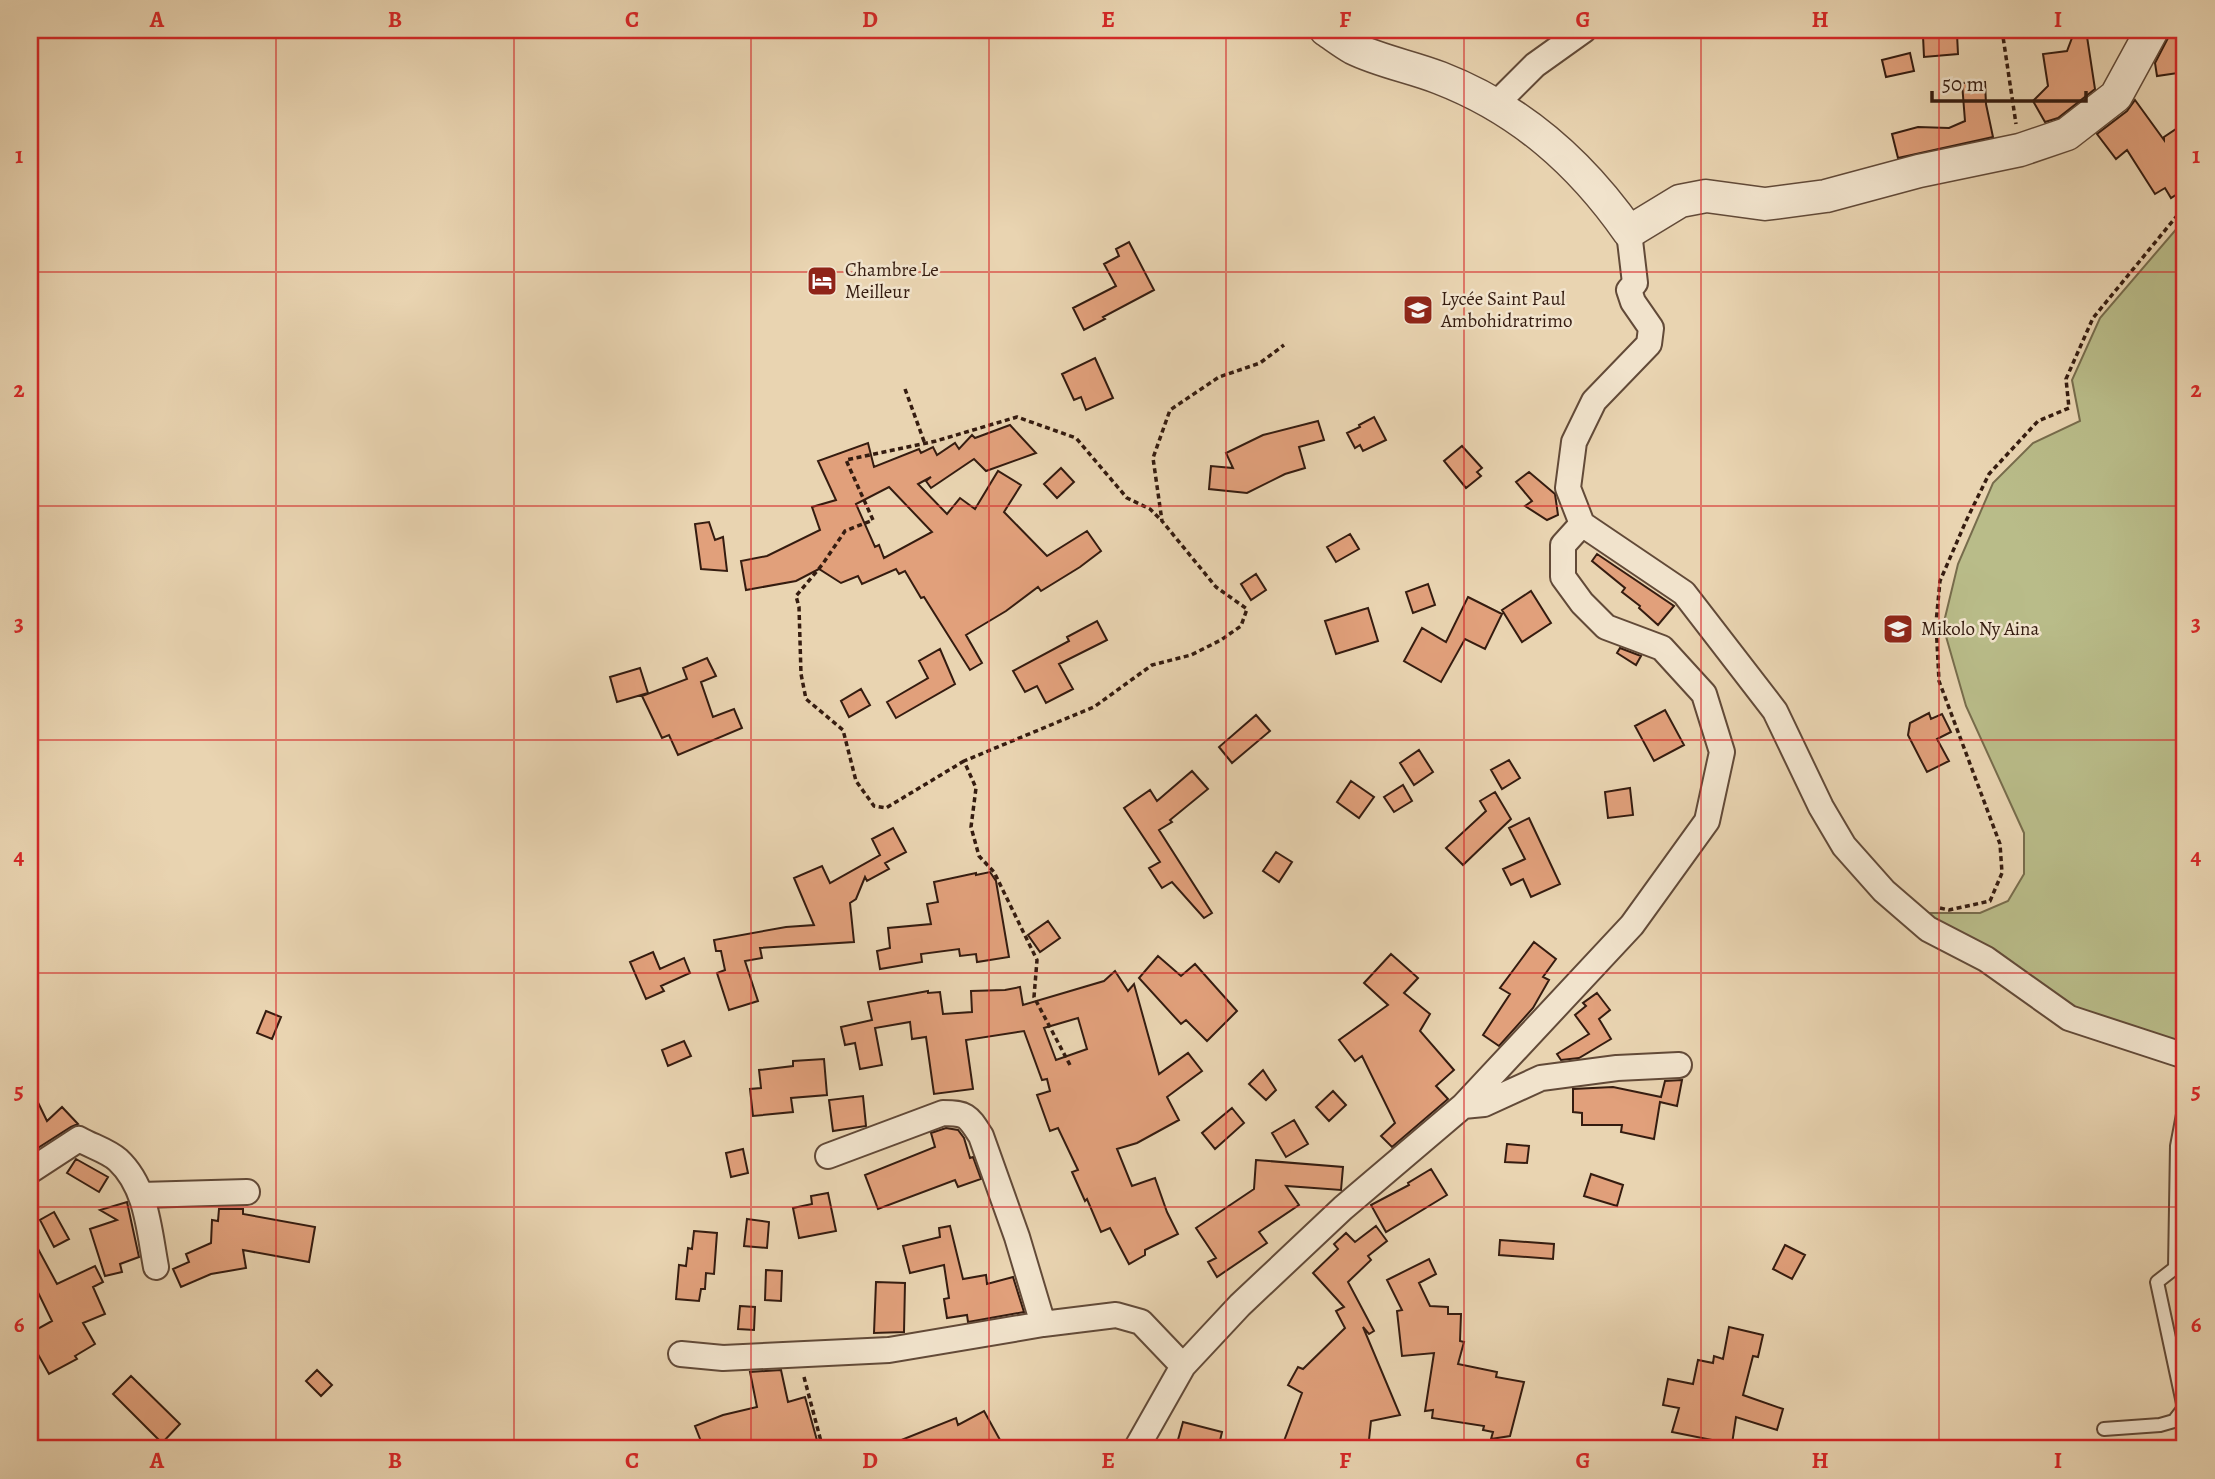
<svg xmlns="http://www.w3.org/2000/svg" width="2215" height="1479" viewBox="0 0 2215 1479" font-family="Alegreya,serif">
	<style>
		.green { fill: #b9bc89; stroke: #776c4c; stroke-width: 2 }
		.building { fill: #e1a07b; stroke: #351c10; stroke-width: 2; fill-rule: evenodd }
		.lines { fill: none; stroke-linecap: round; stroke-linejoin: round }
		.service-casing { stroke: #624a38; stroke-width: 16 }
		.minor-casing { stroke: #624a38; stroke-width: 28 }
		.tertiary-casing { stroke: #624a38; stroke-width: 35 }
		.path { stroke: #351c10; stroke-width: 3.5; stroke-dasharray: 5 3.5; stroke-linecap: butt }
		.service { stroke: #f1e3cc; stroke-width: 12 }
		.minor { stroke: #f1e3cc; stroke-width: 24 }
		.tertiary { stroke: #f1e3cc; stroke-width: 32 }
		.grid { fill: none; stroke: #d62828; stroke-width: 2; stroke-opacity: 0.55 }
		.labels { text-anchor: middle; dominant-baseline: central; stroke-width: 5; stroke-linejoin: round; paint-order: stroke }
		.poi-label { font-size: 19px; fill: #351c10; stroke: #f1e3cc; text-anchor: start }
		.neatline { fill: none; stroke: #d62828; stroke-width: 2.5 }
		.grid-label { font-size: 23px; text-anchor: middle; font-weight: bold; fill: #d62828 }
	</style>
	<rect width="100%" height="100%" fill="#e9d4b1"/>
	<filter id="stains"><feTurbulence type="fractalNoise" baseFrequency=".00286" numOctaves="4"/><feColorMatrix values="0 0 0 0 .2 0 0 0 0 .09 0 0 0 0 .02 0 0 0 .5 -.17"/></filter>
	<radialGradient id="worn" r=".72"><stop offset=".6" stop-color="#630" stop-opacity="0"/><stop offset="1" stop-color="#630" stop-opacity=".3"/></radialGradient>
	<path class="green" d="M 2185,219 L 2185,1043 L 2079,1014 L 1924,913 L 1980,913 L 2008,901 L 2024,874 L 2024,833 L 1966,706 L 1943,626 L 1958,564 L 1993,483 L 2033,443 L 2080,421 L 2072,380 L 2100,318 Z"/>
	<path class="building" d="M 2075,30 L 2086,30 L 2095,89 L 2058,118 L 2045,122 L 2033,101 L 2048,86 L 2043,54 L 2067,51 Z
		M 1957,34 L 1958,54 L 1924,57 L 1923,36 Z
		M 2185,34 L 2185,72 L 2157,76 L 2155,63 L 2169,36 Z
		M 1910,53 L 1914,71 L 1886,77 L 1882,60 Z
		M 1985,82 L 1986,104 L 1993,137 L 1898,158 L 1892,134 L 1918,127 L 1949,128 L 1965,121 L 1962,83 Z
		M 2135,100 L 2164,140 L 2164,137 L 2179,127 L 2185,138 L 2185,189 L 2171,198 L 2165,188 L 2155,194 L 2127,150 L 2116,159 L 2097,134 L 2127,111 Z
		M 1129,242 L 1154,290 L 1103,317 L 1105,319 L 1084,330 L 1073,308 L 1116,286 L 1104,264 L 1119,256 L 1116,249 Z
		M 1095,358 L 1113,398 L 1086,410 L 1081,397 L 1074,400 L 1062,374 Z
		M 1374,417 L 1386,440 L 1363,451 L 1360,445 L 1355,448 L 1347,433 L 1360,427 L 1359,425 Z
		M 1318,421 L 1324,440 L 1299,447 L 1305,468 L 1285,474 L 1247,493 L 1209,489 L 1211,466 L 1233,468 L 1226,453 L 1263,435 Z
		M 1010,425 L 1036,453 L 986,471 L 974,459 L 931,488 L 926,481 L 931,477 L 918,484 L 947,514 L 960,498 L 975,509 L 998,471 L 1021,485 L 1004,512 L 1047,556 L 1087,531 L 1101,551 L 1080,567 L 1041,591 L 1038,587 L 1006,611 L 966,635 L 982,663 L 970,670 L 924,597 L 921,598 L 905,571 L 899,574 L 896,569 L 862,584 L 858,576 L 841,583 L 819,569 L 796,581 L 746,590 L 741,561 L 767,556 L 820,530 L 812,507 L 836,500 L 818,461 L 868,443 L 874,467 L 919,449 L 921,453 L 933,447 L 937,455 L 955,443 L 959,449 L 972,435 L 975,438 ZM 889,487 L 932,532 L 884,558 L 879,545 L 875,547 L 856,504 Z
		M 1462,446 L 1482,468 L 1477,472 L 1481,476 L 1466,488 L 1444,461 Z
		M 1061,468 L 1074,482 L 1057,498 L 1044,484 Z
		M 1529,472 L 1555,494 L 1558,515 L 1547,520 L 1525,506 L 1532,501 L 1516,482 Z
		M 709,522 L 715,540 L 723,537 L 727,571 L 701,569 L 695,524 Z
		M 1350,534 L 1359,549 L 1336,562 L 1327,547 Z
		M 1597,554 L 1674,606 L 1658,625 L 1639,608 L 1640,606 L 1622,592 L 1625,588 L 1592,561 Z
		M 1256,574 L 1266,590 L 1251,600 L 1241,584 Z
		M 1428,584 L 1435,605 L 1413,613 L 1406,592 Z
		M 1531,591 L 1551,623 L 1522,642 L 1502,610 Z
		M 1468,597 L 1502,614 L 1485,649 L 1465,639 L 1441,682 L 1404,661 L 1422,628 L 1446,642 Z
		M 1368,608 L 1378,641 L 1336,654 L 1325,621 Z
		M 1097,621 L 1107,640 L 1059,664 L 1073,689 L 1046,703 L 1037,686 L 1025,692 L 1013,671 L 1069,641 L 1067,637 Z
		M 1620,648 L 1641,656 L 1636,665 L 1617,653 Z
		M 940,649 L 955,684 L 896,718 L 887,702 L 928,678 L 919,661 Z
		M 707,658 L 716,676 L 701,682 L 713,717 L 734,709 L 742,728 L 678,755 L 669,735 L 662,738 L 642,696 L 687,679 L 683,668 Z
		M 640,668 L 648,693 L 617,702 L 610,677 Z
		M 861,689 L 870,705 L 849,717 L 841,701 Z
		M 1665,710 L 1684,745 L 1654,761 L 1635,726 Z
		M 1929,713 L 1931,719 L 1942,714 L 1951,732 L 1937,739 L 1949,761 L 1927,772 L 1908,735 L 1910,723 Z
		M 1256,715 L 1270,731 L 1232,763 L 1219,747 Z
		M 1419,750 L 1433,772 L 1414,785 L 1400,763 Z
		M 1509,760 L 1520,778 L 1502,789 L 1491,770 Z
		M 1192,771 L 1208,789 L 1170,820 L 1172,822 L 1159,830 L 1212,913 L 1204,918 L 1172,882 L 1162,888 L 1149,868 L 1160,862 L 1124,808 L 1150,790 L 1157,801 Z
		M 1351,781 L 1374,797 L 1359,818 L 1337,802 Z
		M 1403,785 L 1412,801 L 1394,812 L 1384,797 Z
		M 1630,788 L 1633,815 L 1608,818 L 1605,792 Z
		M 1495,792 L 1511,819 L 1463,865 L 1446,848 L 1486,811 L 1480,801 Z
		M 1529,818 L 1560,884 L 1531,897 L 1523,879 L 1511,885 L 1503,869 L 1525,859 L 1509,828 Z
		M 893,828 L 906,852 L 885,863 L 889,869 L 867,881 L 865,877 L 856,899 L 850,903 L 854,942 L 760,948 L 762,958 L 745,961 L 758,1001 L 729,1010 L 717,973 L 725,970 L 721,951 L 716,951 L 714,940 L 786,927 L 814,925 L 794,878 L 822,866 L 830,883 L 880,855 L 872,839 Z
		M 1276,852 L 1292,862 L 1279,882 L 1263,871 Z
		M 990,872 L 996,881 L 1009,957 L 977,962 L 976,954 L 960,956 L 959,949 L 921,954 L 922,962 L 880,969 L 877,951 L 890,948 L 888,928 L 931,924 L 927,904 L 938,902 L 934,882 L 976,873 L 976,875 Z
		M 1048,921 L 1060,938 L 1040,952 L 1028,935 Z
		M 1534,942 L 1556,959 L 1543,977 L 1549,980 L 1533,1008 L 1499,1046 L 1483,1035 L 1510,994 L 1500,988 Z
		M 653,952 L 660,969 L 684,958 L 690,973 L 661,986 L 664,991 L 646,999 L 630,962 Z
		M 1391,954 L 1418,978 L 1404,993 L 1430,1014 L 1420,1031 L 1454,1070 L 1436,1086 L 1448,1099 L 1392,1147 L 1381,1136 L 1395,1123 L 1362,1056 L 1355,1061 L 1339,1040 L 1388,1005 L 1364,983 Z
		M 1158,956 L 1181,976 L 1195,964 L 1237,1011 L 1207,1041 L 1186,1020 L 1181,1024 L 1139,978 Z
		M 1115,971 L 1128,991 L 1134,984 L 1159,1074 L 1188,1053 L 1202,1071 L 1167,1097 L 1179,1120 L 1137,1143 L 1117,1149 L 1132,1186 L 1155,1178 L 1167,1212 L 1178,1234 L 1145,1250 L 1145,1255 L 1129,1264 L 1110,1228 L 1101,1232 L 1087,1199 L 1085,1201 L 1072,1172 L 1078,1170 L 1058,1128 L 1050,1131 L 1037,1095 L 1050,1091 L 1047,1079 L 1042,1080 L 1024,1031 L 966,1040 L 973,1089 L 934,1094 L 926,1037 L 912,1039 L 910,1022 L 875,1028 L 882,1065 L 860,1069 L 855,1043 L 845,1045 L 841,1027 L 872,1020 L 868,1002 L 928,991 L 928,993 L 940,992 L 943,1014 L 972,1012 L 971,991 L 1005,990 L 1020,987 L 1023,1005 L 1104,981 ZM 1078,1018 L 1087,1049 L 1056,1060 L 1044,1028 Z
		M 1597,993 L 1610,1010 L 1599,1019 L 1611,1039 L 1579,1058 L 1561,1060 L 1557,1054 L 1589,1034 L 1575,1015 L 1586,1006 L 1583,1003 Z
		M 266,1011 L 281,1017 L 272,1039 L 257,1033 Z
		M 684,1041 L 691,1056 L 668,1066 L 662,1050 Z
		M 824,1059 L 827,1095 L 791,1098 L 793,1112 L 753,1116 L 750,1089 L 761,1088 L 759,1070 L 793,1066 L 793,1061 Z
		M 1263,1070 L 1276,1090 L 1266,1100 L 1249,1084 Z
		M 1682,1080 L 1677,1106 L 1660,1102 L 1654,1139 L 1621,1132 L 1622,1125 L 1582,1125 L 1582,1113 L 1573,1112 L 1573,1089 L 1613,1087 L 1661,1097 L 1665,1081 Z
		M 30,1086 L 47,1121 L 62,1107 L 78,1124 L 71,1127 L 30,1153 Z
		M 1333,1091 L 1346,1105 L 1329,1121 L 1316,1107 Z
		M 863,1096 L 866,1126 L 833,1131 L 829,1100 Z
		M 1232,1108 L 1244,1123 L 1215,1149 L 1202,1133 Z
		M 1294,1120 L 1308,1144 L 1286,1157 L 1272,1133 Z
		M 946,1128 L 958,1130 L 964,1138 L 970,1158 L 973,1157 L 981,1179 L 958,1187 L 955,1180 L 878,1209 L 865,1175 L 935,1147 L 931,1133 Z
		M 1507,1144 L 1529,1146 L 1527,1163 L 1505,1162 Z
		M 743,1149 L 748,1173 L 731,1177 L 726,1153 Z
		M 76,1159 L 108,1177 L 99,1192 L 67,1173 Z
		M 1256,1160 L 1343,1167 L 1341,1190 L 1286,1186 L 1299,1205 L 1259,1232 L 1267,1243 L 1217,1277 L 1208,1262 L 1216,1258 L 1196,1228 L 1254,1189 Z
		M 1431,1169 L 1447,1195 L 1386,1232 L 1371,1205 L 1409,1185 L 1408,1183 Z
		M 1591,1174 L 1623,1185 L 1617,1206 L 1584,1196 Z
		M 828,1193 L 836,1231 L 799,1238 L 793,1208 L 812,1204 L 811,1196 Z
		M 127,1202 L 139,1257 L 120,1264 L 122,1272 L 105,1276 L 90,1229 L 117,1220 L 100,1210 Z
		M 219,1209 L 243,1209 L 243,1214 L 315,1227 L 309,1262 L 243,1250 L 246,1268 L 211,1274 L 181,1287 L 173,1269 L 189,1262 L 186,1254 L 211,1243 L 212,1220 L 218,1221 Z
		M 54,1212 L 69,1239 L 54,1247 L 40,1220 Z
		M 747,1219 L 769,1222 L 767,1248 L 744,1246 Z
		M 950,1226 L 963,1279 L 986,1275 L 987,1284 L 1013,1277 L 1024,1312 L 968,1322 L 967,1315 L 947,1318 L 944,1299 L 949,1298 L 944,1265 L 910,1273 L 903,1246 L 940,1237 L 939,1228 Z
		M 1376,1226 L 1387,1241 L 1368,1256 L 1371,1260 L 1348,1282 L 1374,1331 L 1369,1334 L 1363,1327 L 1400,1415 L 1371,1421 L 1368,1449 L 1324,1445 L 1323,1449 L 1281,1449 L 1302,1393 L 1288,1385 L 1298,1367 L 1303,1369 L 1345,1328 L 1336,1311 L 1344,1307 L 1313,1273 L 1338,1249 L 1334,1244 L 1346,1233 L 1355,1242 Z
		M 694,1231 L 717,1233 L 714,1274 L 706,1273 L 705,1289 L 701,1289 L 699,1301 L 676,1299 L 679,1265 L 686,1266 L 688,1248 L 692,1249 Z
		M 30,1234 L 57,1284 L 95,1266 L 103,1282 L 93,1287 L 105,1314 L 83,1323 L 95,1344 L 75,1356 L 77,1359 L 49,1374 L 30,1340 L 30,1333 L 52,1321 L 30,1276 Z
		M 1500,1240 L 1554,1244 L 1553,1259 L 1499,1255 Z
		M 1785,1245 L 1805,1255 L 1792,1279 L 1773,1269 Z
		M 1429,1259 L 1436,1274 L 1419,1283 L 1430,1306 L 1448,1307 L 1448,1314 L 1461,1314 L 1460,1341 L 1464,1342 L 1458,1364 L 1497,1372 L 1496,1377 L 1524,1382 L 1510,1436 L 1491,1439 L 1493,1432 L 1483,1430 L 1484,1426 L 1432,1418 L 1433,1410 L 1425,1411 L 1434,1353 L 1402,1356 L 1397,1311 L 1402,1310 L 1387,1280 Z
		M 766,1270 L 782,1271 L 781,1301 L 765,1300 Z
		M 876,1282 L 905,1283 L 904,1332 L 874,1333 Z
		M 740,1306 L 755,1307 L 754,1330 L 738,1329 Z
		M 1729,1327 L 1763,1335 L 1758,1357 L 1753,1356 L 1743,1395 L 1783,1409 L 1777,1430 L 1736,1417 L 1732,1444 L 1672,1432 L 1679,1408 L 1663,1405 L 1668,1379 L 1693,1384 L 1698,1360 L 1713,1363 L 1714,1356 L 1723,1359 Z
		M 317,1370 L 332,1385 L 321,1396 L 306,1381 Z
		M 781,1370 L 788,1402 L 805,1397 L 818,1444 L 801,1449 L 704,1449 L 695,1426 L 723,1415 L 757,1407 L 750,1372 Z
		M 131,1376 L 180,1424 L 162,1443 L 113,1394 Z
		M 984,1411 L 1005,1449 L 879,1449 L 956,1418 L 958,1425 Z
		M 1183,1422 L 1222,1432 L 1218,1449 L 1187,1449 L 1176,1447 Z"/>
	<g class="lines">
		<g class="service-casing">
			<path id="service" d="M 2104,1429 L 2160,1425 L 2174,1421 L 2184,1408 L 2157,1282 L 2175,1268 L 2177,1146 L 2185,1104"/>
		</g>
		<g class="minor-casing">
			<path id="minor" d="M 1495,105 L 1535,65 L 1584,30
				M 1629,232 L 1635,283 L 1629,290 L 1633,302 L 1651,328 L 1649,344 L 1594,401 L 1574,442 L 1568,488 L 1582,524 L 1684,593 L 1775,711 L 1821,807 L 1844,846 L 1884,891 L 1928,929 L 1986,959 L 2069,1018 L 2185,1056
				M 1463,1106 L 1484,1104 L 1541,1078 L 1617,1068 L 1679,1065
				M 828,1156 L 943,1113 C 967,1113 968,1116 981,1136 L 1017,1237 L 1043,1324
				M 30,1171 L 79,1139 C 91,1146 108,1151 118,1160 C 147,1187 149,1230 156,1267
				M 141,1195 L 247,1192
				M 681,1354 L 723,1358 L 889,1350 L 1043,1324 L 1116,1315 L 1141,1322 L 1183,1366
				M 1136,1449 L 1183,1366 L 1240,1305 L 1343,1208 L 1463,1106 L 1632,925 L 1707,821 L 1722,752 L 1704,694 L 1662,648 L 1606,627 L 1582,603 L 1563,577 L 1563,545 L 1582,524"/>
		</g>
		<g class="tertiary-casing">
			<path id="tertiary" d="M 1326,30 C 1335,36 1344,43 1353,48 C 1379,61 1412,67 1440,78 C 1520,109 1580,162 1629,232 L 1680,201 L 1706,196 L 1765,204 L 1826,196 L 1919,171 L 2020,150 L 2067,134 L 2116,96 L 2152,30"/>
		</g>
		<path class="path" d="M 2002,30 L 2016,124
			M 905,389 L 925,444
			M 964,761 L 886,808 L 874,806 L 856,781 L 843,730 L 806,699 L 801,674 L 799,607 L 796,596 L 822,565 L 845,531 L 873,520 L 846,460 L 936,441 L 1017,417 L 1076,438 L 1127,498 L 1150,509 L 1162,521
			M 1940,908 L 1949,910 L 1990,901 L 2002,873 L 2000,844 L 1939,681 L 1936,623 L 1940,581 L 1966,521 L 1989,474 L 2038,421 L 2069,408 L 2066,379 L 2093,318 L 2185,206
			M 1070,1065 L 1034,997 L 1037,960 L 994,872 L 979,856 L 971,827 L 976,788 L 964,761 L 1094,707 L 1152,665 L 1191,655 L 1221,640 L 1241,626 L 1247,609 L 1216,587 L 1162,521 L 1153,458 L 1170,410 L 1219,377 L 1260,363 L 1284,345
			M 804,1377 L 823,1449"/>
		<use href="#service" class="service"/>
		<use href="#minor" class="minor"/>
		<use href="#tertiary" class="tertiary"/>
	</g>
	<path class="grid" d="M 276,30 L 276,1449M 514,30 L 514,1449M 751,30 L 751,1449M 989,30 L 989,1449M 1226,30 L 1226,1449M 1464,30 L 1464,1449M 1701,30 L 1701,1449M 1939,30 L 1939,1449M 30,272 L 2185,272M 30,506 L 2185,506M 30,740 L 2185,740M 30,973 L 2185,973M 30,1207 L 2185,1207"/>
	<defs>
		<g id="hotel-square" transform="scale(1.575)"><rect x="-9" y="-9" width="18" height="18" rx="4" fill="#8f2418" stroke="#f1e3cc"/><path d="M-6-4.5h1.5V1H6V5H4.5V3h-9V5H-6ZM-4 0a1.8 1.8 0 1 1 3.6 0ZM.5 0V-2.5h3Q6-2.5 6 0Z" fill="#fff"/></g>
		<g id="school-square" transform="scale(1.575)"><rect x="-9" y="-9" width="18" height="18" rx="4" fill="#8f2418" stroke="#f1e3cc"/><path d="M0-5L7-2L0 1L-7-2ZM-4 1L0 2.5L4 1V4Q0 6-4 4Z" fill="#fff"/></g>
	</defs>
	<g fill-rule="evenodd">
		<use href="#hotel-square" x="822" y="281"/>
		<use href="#school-square" x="1418" y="310"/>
		<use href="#school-square" x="1898" y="629"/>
	</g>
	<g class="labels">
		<g class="poi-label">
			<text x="845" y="270">Chambre Le<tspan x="845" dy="22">Meilleur</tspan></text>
			<text x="1441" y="299">Lycée Saint Paul<tspan x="1441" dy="22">Ambohidratrimo</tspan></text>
			<text x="1921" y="629">Mikolo Ny Aina</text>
		</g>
	</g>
	<rect width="2215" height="1479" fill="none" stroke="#e9d4b1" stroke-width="77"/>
	<path d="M1932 91v10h154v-10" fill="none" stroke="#351c10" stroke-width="3.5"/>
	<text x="1942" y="91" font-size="21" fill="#351c10" stroke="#f1e3cc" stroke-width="5" paint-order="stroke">50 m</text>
	<rect x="38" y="38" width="2138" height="1402" class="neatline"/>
	<g class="grid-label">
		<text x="157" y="27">A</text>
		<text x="395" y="27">B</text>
		<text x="632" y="27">C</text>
		<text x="870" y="27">D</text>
		<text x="1108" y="27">E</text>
		<text x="1345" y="27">F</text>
		<text x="1583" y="27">G</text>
		<text x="1820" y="27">H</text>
		<text x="2058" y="27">I</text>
		<text x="19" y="163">1</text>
		<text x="2196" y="163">1</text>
		<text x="19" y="397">2</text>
		<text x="2196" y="397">2</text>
		<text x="19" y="631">3</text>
		<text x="2196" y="631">3</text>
		<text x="19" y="864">4</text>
		<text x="2196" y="864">4</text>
		<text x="19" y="1098">5</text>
		<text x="2196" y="1098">5</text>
		<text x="19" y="1332">6</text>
		<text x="2196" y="1332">6</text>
		<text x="157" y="1468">A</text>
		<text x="395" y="1468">B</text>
		<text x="632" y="1468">C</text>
		<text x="870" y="1468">D</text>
		<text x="1108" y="1468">E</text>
		<text x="1345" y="1468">F</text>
		<text x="1583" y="1468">G</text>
		<text x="1820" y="1468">H</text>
		<text x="2058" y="1468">I</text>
	</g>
	<rect width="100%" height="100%" filter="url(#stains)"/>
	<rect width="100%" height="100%" fill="url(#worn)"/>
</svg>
